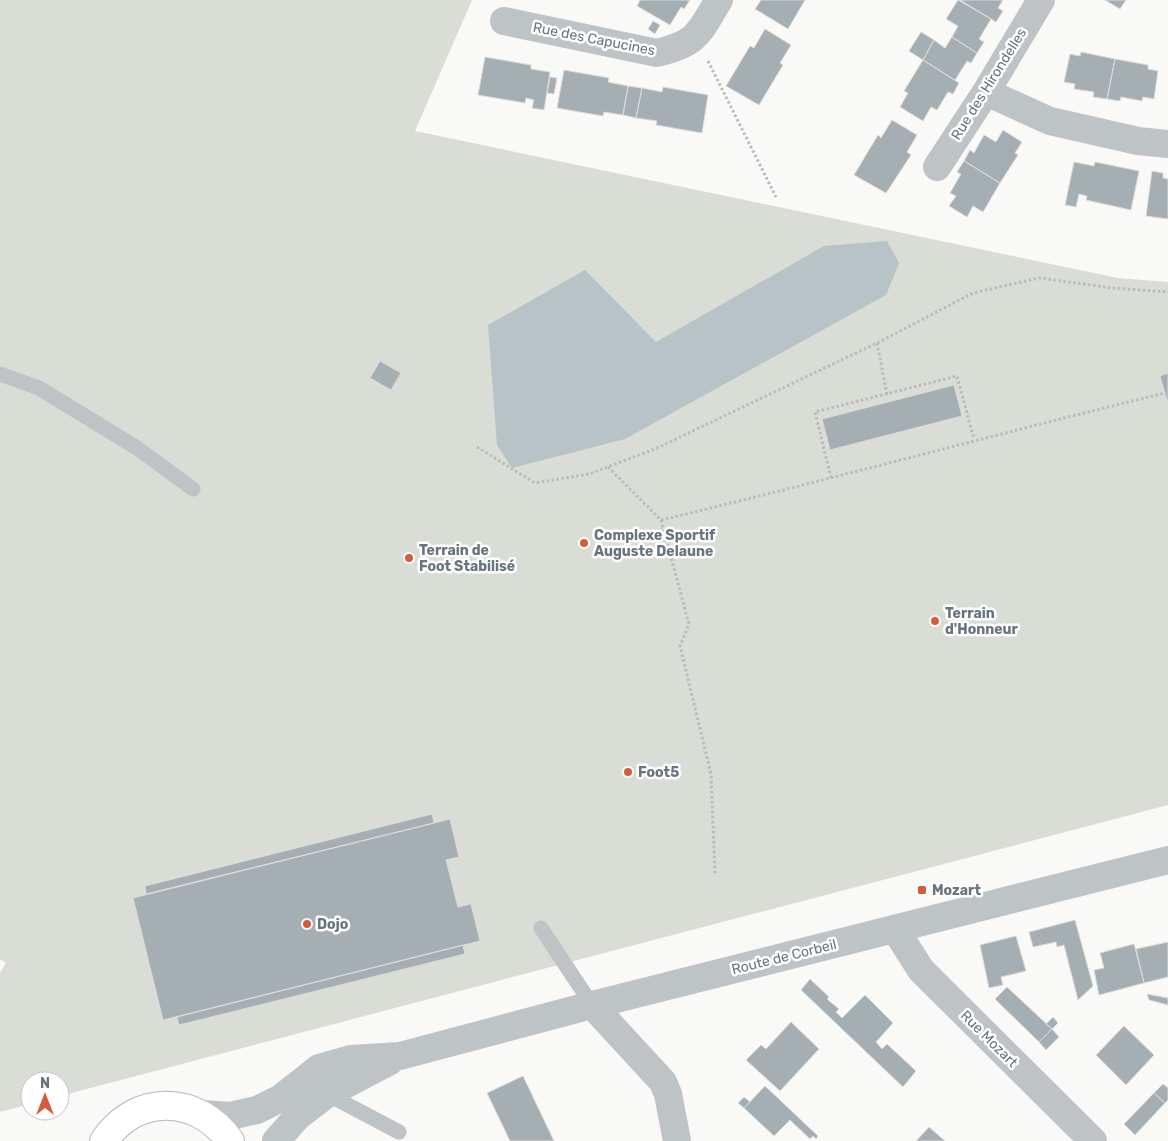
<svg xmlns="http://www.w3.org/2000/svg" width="1168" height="1141" viewBox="0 0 1168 1141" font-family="Rubik,sans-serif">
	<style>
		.green { fill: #d9ddd6 }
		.water { fill: #b7c3c6 }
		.building { fill: #a5aeb3; stroke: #dbdbd9 }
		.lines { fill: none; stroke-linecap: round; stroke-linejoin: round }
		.secondary-casing { stroke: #b3b9bd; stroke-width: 30 }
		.path { stroke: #b9bcbf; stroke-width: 3; stroke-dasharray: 2.5 2.5; stroke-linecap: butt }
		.service { stroke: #bec3c6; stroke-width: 15 }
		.minor { stroke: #bec3c6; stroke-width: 28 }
		.tertiary { stroke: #bec3c6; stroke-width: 28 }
		.secondary { stroke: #fff; stroke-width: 28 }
		.poi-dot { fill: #d65b39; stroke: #fff; stroke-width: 2 }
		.labels { text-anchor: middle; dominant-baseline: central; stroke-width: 5; stroke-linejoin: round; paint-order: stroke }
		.street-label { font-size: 14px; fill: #66757f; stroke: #fff }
		.poi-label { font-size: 14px; font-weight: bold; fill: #66757f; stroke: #fff; text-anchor: start }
	</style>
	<rect width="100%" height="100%" fill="#f9f9f7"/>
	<path class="green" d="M 0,0 L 472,0 L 415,131 L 1118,278 L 1168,282 L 1168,805 L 60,1096 L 60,1081 L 30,1081 L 30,1104 L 0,1112 L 0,973 L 6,963 L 0,959 Z"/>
	<path class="water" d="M 887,241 L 899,263 L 886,295 L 625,439 L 512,468 L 497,445 L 488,325 L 585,270 L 656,342 L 824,246 Z"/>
	<path class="building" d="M 640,0 L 690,0 L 684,9 L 681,7 L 670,25 L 637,6 Z
		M 761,0 L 805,0 L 788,29 L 755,9 Z
		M 958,0 L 991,19 L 979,39 L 984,42 L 977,53 L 952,37 L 958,26 L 946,19 Z
		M 960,0 L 1003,0 L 998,8 L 1003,11 L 996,22 Z
		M 1105,0 L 1126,0 L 1120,9 Z
		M 653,21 L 660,25 L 655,34 L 648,29 Z
		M 765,29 L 791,45 L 780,63 L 783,65 L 759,105 L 726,86 L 750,46 L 754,48 Z
		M 921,32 L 934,40 L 923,60 L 909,51 Z
		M 952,37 L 977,53 L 971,63 L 967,61 L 955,80 L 923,60 L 934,40 L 945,48 Z
		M 1081,52 L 1115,59 L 1107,99 L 1093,97 L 1094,92 L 1074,89 L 1075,84 L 1064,82 L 1070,54 L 1080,56 Z
		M 485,57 L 531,65 L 531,69 L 550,72 L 544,110 L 532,108 L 534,100 L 526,98 L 525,103 L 478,95 Z
		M 1115,59 L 1148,65 L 1148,69 L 1158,71 L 1154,99 L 1143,97 L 1142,101 L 1121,97 L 1120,101 L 1107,99 Z
		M 923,60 L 959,83 L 953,94 L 948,92 L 937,110 L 931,107 L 923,121 L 900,107 L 908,93 L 904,91 Z
		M 564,70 L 609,78 L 608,82 L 628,86 L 623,115 L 604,112 L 603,116 L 557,108 Z
		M 550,77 L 557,78 L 554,94 L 547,93 Z
		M 628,86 L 642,88 L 636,118 L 623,115 Z
		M 663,87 L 708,95 L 702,133 L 656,125 L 657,121 L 636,118 L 642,88 L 662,92 Z
		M 892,120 L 917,135 L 907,152 L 911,155 L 886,193 L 854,175 L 878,135 L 881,138 Z
		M 1003,130 L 1022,142 L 1015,153 L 1018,155 L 1000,183 L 964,161 L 970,150 L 974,153 L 984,135 L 996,142 Z
		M 964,161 L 1000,183 L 983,212 L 973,206 L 967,217 L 949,206 L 956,196 L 950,193 L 961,174 L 957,172 Z
		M 1074,162 L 1094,166 L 1095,162 L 1139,171 L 1131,210 L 1086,200 L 1087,196 L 1079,194 L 1076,207 L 1065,205 Z
		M 1152,171 L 1163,173 L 1163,178 L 1168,179 L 1168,219 L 1146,216 Z
		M 380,361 L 401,373 L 391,390 L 370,378 Z
		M 1168,373 L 1168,404 L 1160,376 Z
		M 954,385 L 962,416 L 830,450 L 822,419 Z
		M 432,814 L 434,823 L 146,894 L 145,886 Z
		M 450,819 L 459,857 L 446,860 L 458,907 L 471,904 L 480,941 L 163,1020 L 133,898 Z
		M 1075,920 L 1093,986 L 1078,1000 L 1064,945 L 1057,947 L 1056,942 L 1033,947 L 1029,932 Z
		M 1016,936 L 1026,971 L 1001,977 L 1003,985 L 989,988 L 980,945 Z
		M 1168,942 L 1168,977 L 1144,983 L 1136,949 Z
		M 1134,944 L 1144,983 L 1099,995 L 1094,970 L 1104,968 L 1100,953 Z
		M 463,945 L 465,954 L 179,1025 L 177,1017 Z
		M 810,979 L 829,997 L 827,999 L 839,1009 L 836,1012 L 842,1018 L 865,995 L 893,1023 L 876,1042 L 882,1049 L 887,1044 L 916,1071 L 903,1087 L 801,990 Z
		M 1007,987 L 1052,1029 L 1039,1042 L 995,999 Z
		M 1147,994 L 1168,998 L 1168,1005 L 1149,1000 Z
		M 1053,1017 L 1058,1023 L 1052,1029 L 1046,1024 Z
		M 791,1022 L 819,1049 L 780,1091 L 746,1060 L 761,1045 L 766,1049 Z
		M 1124,1026 L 1154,1055 L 1126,1085 L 1096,1055 Z
		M 1052,1029 L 1059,1037 L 1046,1050 L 1039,1042 Z
		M 523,1076 L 554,1141 L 510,1141 L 487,1093 Z
		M 1163,1084 L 1168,1088 L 1168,1100 L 1165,1103 L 1154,1093 Z
		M 765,1086 L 818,1136 L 816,1139 L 813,1136 L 810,1139 L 790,1120 L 774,1136 L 744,1108 Z
		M 1154,1093 L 1165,1103 L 1135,1135 L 1124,1124 Z
		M 744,1097 L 750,1102 L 744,1108 L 738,1103 Z
		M 929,1127 L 945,1141 L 916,1141 Z"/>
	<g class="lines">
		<g class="secondary-casing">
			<path id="secondary" d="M 104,1141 C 136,1093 198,1095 230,1141"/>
		</g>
		<path class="path" d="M 708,61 L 776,197
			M 877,343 L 887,394
			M 477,447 L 535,483 L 589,474 L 655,449 L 877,343 L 973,293 L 1039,278 L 1113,288 L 1168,292
			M 608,467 L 661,520 L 689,624 L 680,646 L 711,774 L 715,874
			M 831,478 L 815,412 L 957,376 L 974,439
			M 661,520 C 829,480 996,434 1165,393"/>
		<path class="service" d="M 0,374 L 39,388 L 137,448 L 193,489
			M 541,928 L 592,1005
			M 327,1094 L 399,1132"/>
		<path class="minor" d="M 504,21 L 657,53 C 698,43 698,34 719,0
			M 986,92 L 1050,121 L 1138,141 L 1168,144
			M 937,167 L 986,92 L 1041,0
			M 895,929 L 921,970 L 1093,1141
			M 592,1005 L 663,1082 L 668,1094 L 677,1141"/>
		<path class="tertiary" d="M 203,1114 L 230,1116 L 257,1110 L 281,1098 L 319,1068 L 351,1059 L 400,1056 L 592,1005 L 1168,860
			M 276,1141 L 298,1116 L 327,1094 L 390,1061"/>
		<use href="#secondary" class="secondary"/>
	</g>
	<g class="poi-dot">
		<circle cx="584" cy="543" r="5"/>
		<circle cx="409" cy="558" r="5"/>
		<circle cx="935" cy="621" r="5"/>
		<circle cx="628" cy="772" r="5"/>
		<rect x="917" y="885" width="10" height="10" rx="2.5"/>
		<circle cx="307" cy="924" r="5"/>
	</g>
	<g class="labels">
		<g class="street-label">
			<text transform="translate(594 39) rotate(11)">Rue des Capucines</text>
			<text transform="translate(989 84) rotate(-58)">Rue des Hirondelles</text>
			<text transform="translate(784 957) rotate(-14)">Route de Corbeil</text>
			<text transform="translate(989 1039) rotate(45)">Rue Mozart</text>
		</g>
		<g class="poi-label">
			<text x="594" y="535">Complexe Sportif<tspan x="594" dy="16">Auguste Delaune</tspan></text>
			<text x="419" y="550">Terrain de<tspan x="419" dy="16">Foot Stabilisé</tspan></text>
			<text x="945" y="613">Terrain<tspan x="945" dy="16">d'Honneur</tspan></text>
			<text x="638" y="772">Foot5</text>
			<text x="932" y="890">Mozart</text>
			<text x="317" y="924">Dojo</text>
		</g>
	</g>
	<g transform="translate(45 1096)"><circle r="24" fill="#ffffff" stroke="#c2c8cc"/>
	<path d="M0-4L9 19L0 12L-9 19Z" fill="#d65b39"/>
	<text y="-8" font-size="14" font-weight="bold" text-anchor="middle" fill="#66757f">N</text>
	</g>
</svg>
